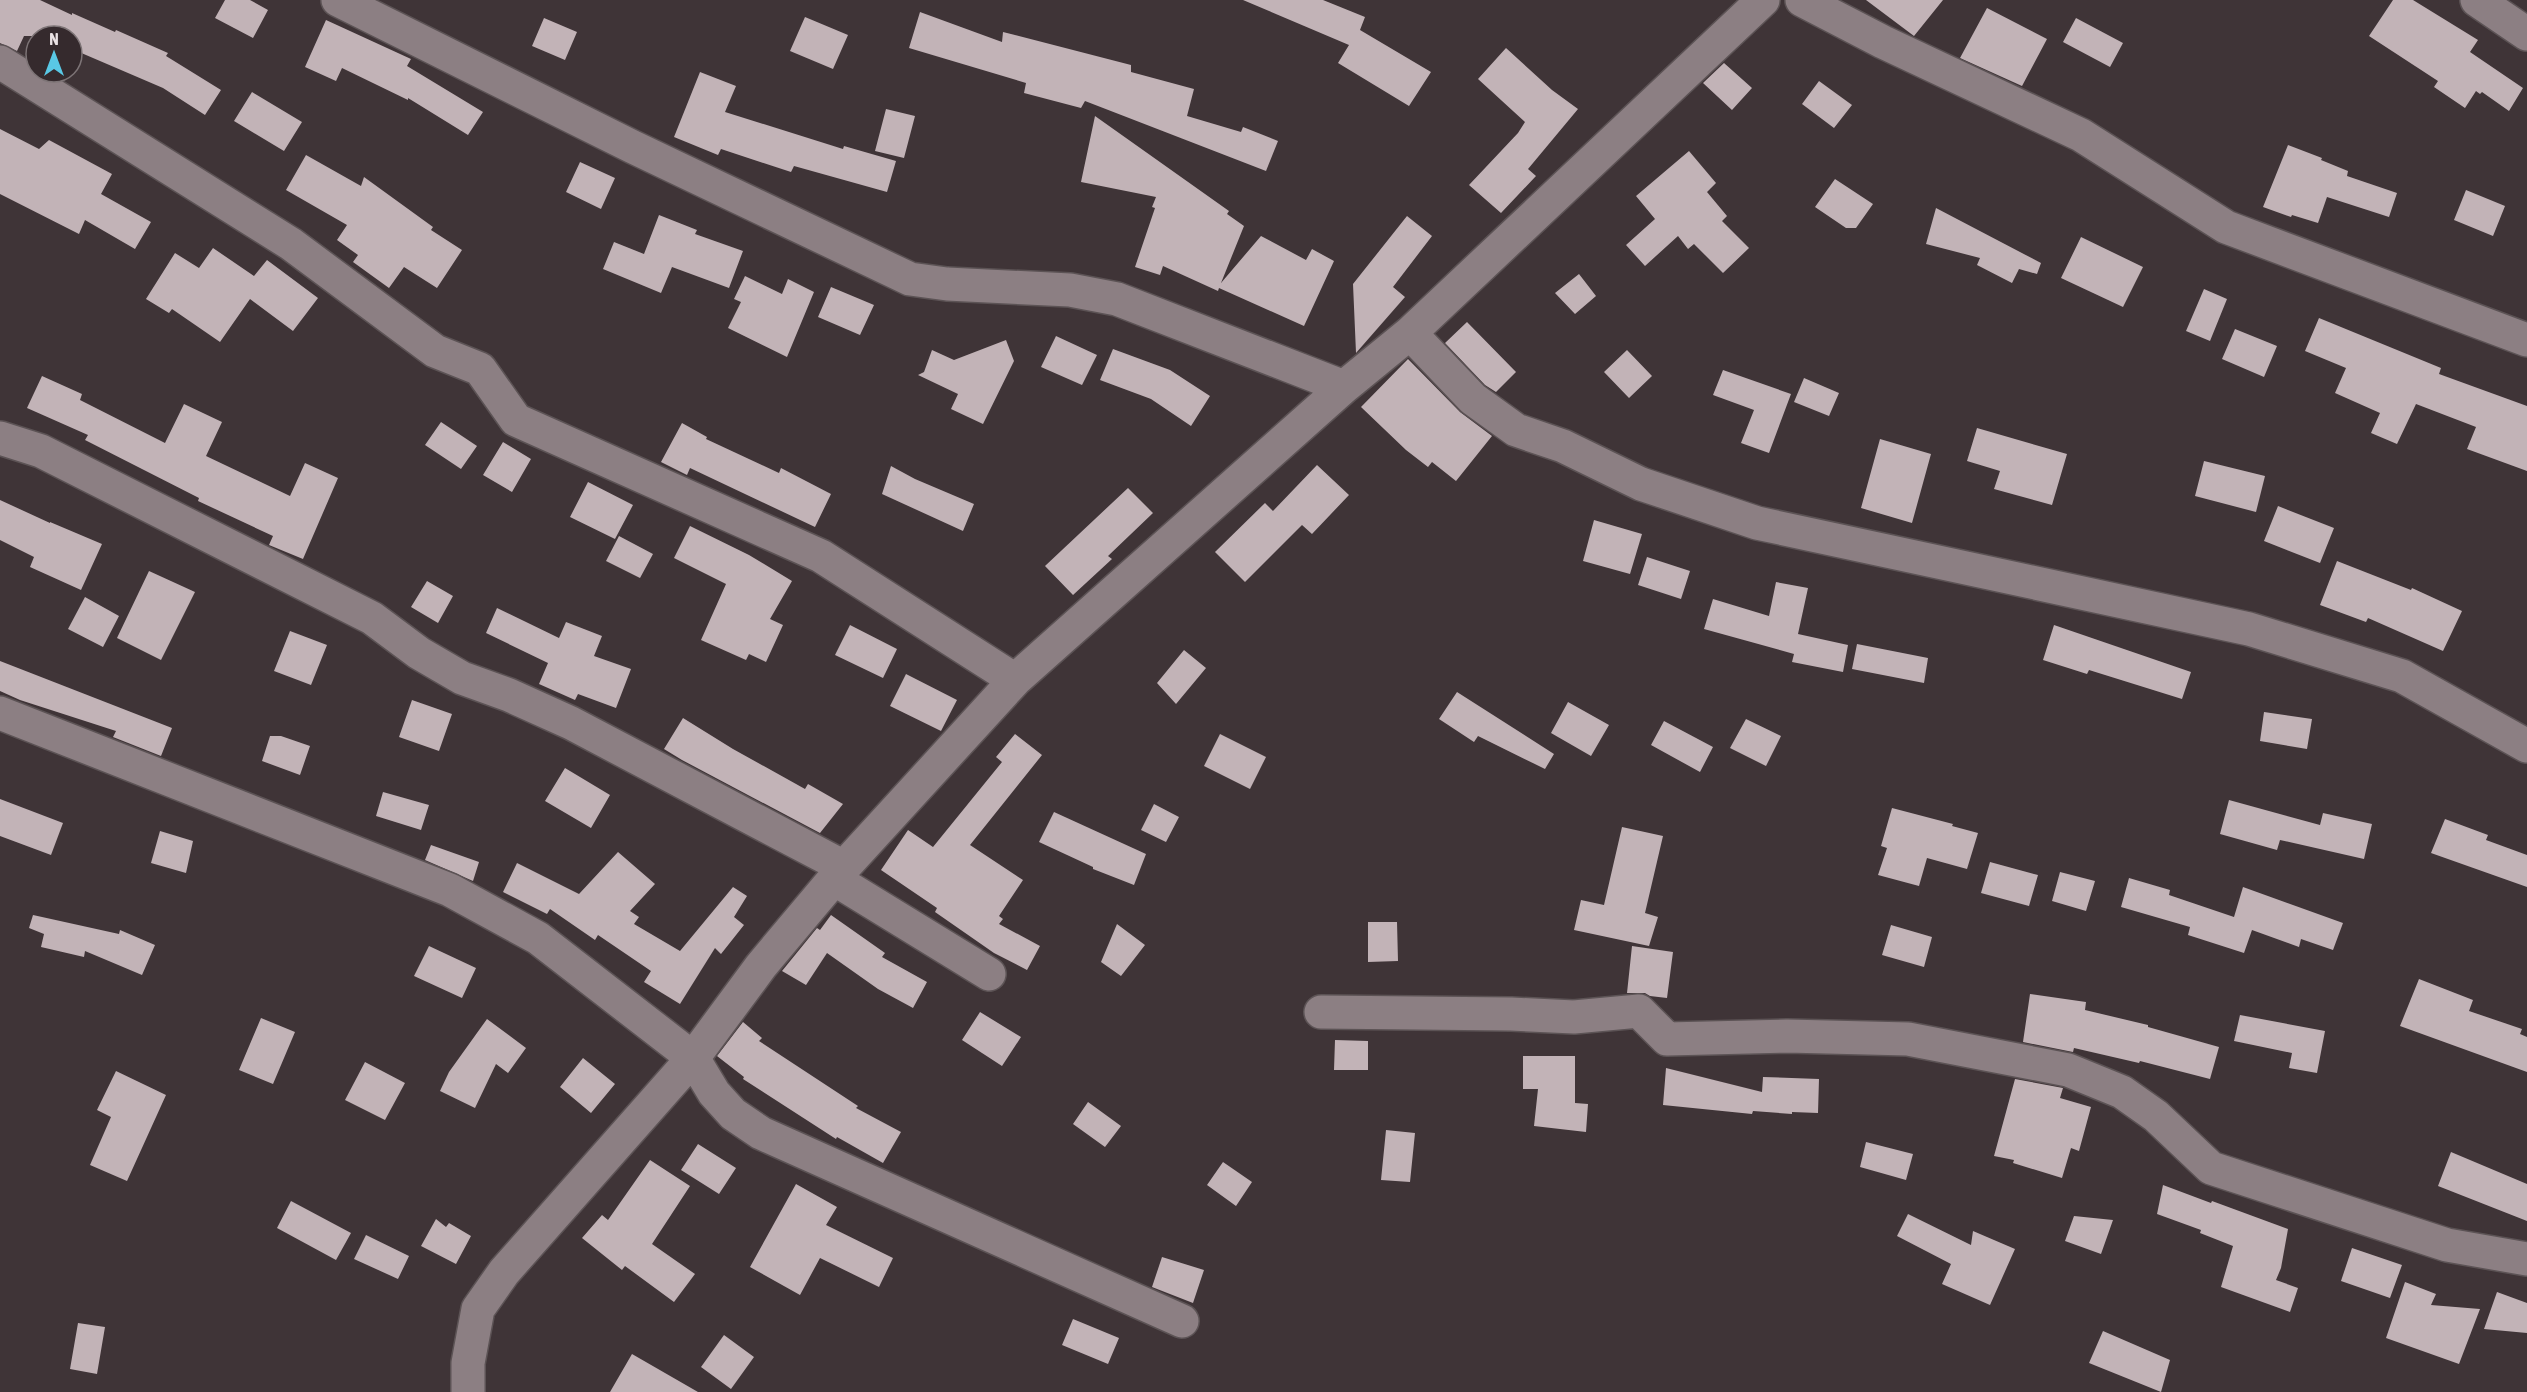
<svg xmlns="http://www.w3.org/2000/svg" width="2527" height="1392" viewBox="0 0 2527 1392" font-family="'Asap Condensed',sans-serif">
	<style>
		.building { fill: #c2b3b7 }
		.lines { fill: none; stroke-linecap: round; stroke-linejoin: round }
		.street-casing { stroke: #5c5355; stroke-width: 36 }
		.street { stroke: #8c7f83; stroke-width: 33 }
	</style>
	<rect width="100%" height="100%" fill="#3f3437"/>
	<path class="building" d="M 0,0 L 40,0 L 72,15 L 72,13 L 115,32 L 116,30 L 168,53 L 166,56 L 221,90 L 205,115 L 163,88 L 72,49 L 72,36 L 24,36 L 17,51 L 0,43 Z
		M 225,0 L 250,0 L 268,10 L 253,38 L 215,18 Z
		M 1243,0 L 1323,0 L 1365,17 L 1360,30 L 1431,72 L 1409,106 L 1338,63 L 1349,45 Z
		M 1866,0 L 1943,0 L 1914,36 Z
		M 2393,0 L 2413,0 L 2478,40 L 2470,52 L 2523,88 L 2509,111 L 2482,92 L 2480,94 L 2476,91 L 2465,108 L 2434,87 L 2438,81 L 2369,36 Z
		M 1987,8 L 2047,39 L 2022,86 L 1960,58 Z
		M 920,12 L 1002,42 L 1003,32 L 1131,65 L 1131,72 L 1194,89 L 1187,116 L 1241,132 L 1243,127 L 1278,141 L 1266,171 L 1085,101 L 1081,108 L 1024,93 L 1026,83 L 909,48 Z
		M 805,17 L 848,35 L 833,69 L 790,51 Z
		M 544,18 L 577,32 L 565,60 L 532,46 Z
		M 2076,18 L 2123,43 L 2110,67 L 2063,42 Z
		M 326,20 L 411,59 L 407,66 L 483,112 L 468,135 L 408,98 L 408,100 L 342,68 L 336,81 L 305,67 Z
		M 1506,48 L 1552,90 L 1578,109 L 1528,169 L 1536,176 L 1501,213 L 1469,185 L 1518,133 L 1525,122 L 1478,79 Z
		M 1724,63 L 1752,88 L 1732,110 L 1703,83 Z
		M 700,72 L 736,86 L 725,112 L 843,149 L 844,146 L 896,161 L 887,192 L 794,166 L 791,172 L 721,149 L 718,155 L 674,137 Z
		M 1819,81 L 1852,105 L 1834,128 L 1802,104 Z
		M 252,92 L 302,122 L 284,151 L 234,121 Z
		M 886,109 L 915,116 L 904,158 L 875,151 Z
		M 1095,116 L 1229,211 L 1227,214 L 1244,226 L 1221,283 L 1261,236 L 1306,260 L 1312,249 L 1334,261 L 1304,326 L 1219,288 L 1218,291 L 1163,266 L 1160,275 L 1135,267 L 1155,208 L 1152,207 L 1156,197 L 1081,182 Z
		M 0,129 L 39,149 L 49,140 L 112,174 L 101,194 L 151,222 L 135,249 L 85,220 L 79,234 L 0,194 Z
		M 2288,145 L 2322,158 L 2321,160 L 2348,171 L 2347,176 L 2397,193 L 2389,217 L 2327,197 L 2318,223 L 2292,215 L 2291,217 L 2263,207 Z
		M 1689,151 L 1716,183 L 1707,192 L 1727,216 L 1722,221 L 1749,248 L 1723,273 L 1694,244 L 1688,249 L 1678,236 L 1645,266 L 1626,245 L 1655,219 L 1636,196 Z
		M 306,155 L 361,186 L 364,177 L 433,227 L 431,230 L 462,250 L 437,288 L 404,267 L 389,288 L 353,262 L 358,255 L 337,240 L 347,225 L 286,190 Z
		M 580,162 L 615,178 L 601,209 L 566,192 Z
		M 1835,179 L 1873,204 L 1856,228 L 1846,228 L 1815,207 Z
		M 2466,190 L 2505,206 L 2493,236 L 2454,220 Z
		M 1936,208 L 2041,263 L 2037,274 L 2019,269 L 2012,283 L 1977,265 L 1980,258 L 1926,244 Z
		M 659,215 L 697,230 L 695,234 L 743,251 L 729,288 L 672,267 L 661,293 L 603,269 L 614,242 L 644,254 Z
		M 1407,216 L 1432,236 L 1393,287 L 1405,297 L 1356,353 L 1353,284 Z
		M 2081,237 L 2143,267 L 2123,307 L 2061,278 Z
		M 213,248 L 254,276 L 267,260 L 318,298 L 293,331 L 250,299 L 220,342 L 172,309 L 169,313 L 146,299 L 175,253 L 199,268 Z
		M 1579,274 L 1596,296 L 1575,314 L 1555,293 Z
		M 745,276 L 782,294 L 788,279 L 814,292 L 787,357 L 728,328 L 741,302 L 734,299 Z
		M 831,287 L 874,305 L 860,335 L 818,317 Z
		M 2204,289 L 2227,299 L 2210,341 L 2186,331 Z
		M 2319,318 L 2441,368 L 2439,374 L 2527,406 L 2527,471 L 2467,449 L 2476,427 L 2416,404 L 2397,444 L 2371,433 L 2380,413 L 2335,393 L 2346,368 L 2305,351 Z
		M 1467,322 L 1516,372 L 1496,392 L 1485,385 L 1445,343 Z
		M 2235,329 L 2277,346 L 2264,377 L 2222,359 Z
		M 1056,336 L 1097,355 L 1082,385 L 1041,367 Z
		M 1006,340 L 1014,361 L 983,424 L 951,409 L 958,394 L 918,375 L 924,372 L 932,350 L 954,360 Z
		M 1113,349 L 1170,370 L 1210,396 L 1191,426 L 1151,399 L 1100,380 Z
		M 1627,350 L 1652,376 L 1629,398 L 1604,372 Z
		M 1408,359 L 1460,412 L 1492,436 L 1456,481 L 1432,462 L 1428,467 L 1406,450 L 1361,407 Z
		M 1723,370 L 1791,394 L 1769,453 L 1741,443 L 1754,410 L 1713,395 Z
		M 42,376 L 82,394 L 80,400 L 165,443 L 184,404 L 222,422 L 206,456 L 290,496 L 305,463 L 338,478 L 303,559 L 269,545 L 273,536 L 198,501 L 199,498 L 85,440 L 88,435 L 27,408 Z
		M 1804,378 L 1839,393 L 1829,416 L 1794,402 Z
		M 441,422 L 477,446 L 461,469 L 425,445 Z
		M 682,423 L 707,437 L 706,439 L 779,473 L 781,468 L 831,494 L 815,527 L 690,468 L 687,475 L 661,462 Z
		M 1977,428 L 2067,454 L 2052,505 L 1994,489 L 2000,471 L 1967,461 Z
		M 1880,439 L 1931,454 L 1912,523 L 1861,508 Z
		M 503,442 L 531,459 L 512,492 L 483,475 Z
		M 2204,461 L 2265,476 L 2256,512 L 2195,496 Z
		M 1317,465 L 1349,495 L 1312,534 L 1302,525 L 1245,582 L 1215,552 L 1265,503 L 1273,511 Z
		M 891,466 L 915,479 L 974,504 L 963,531 L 882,494 Z
		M 588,482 L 633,505 L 615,539 L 570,517 Z
		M 1128,488 L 1153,513 L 1108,556 L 1112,559 L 1073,595 L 1045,566 Z
		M 0,500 L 50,523 L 50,522 L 102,544 L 81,590 L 30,567 L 34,557 L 0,540 Z
		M 2278,506 L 2334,528 L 2320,563 L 2264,541 Z
		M 1594,520 L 1642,534 L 1630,574 L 1583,561 Z
		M 690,526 L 749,555 L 792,581 L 770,619 L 783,625 L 766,662 L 749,654 L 746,660 L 701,640 L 726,584 L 674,558 Z
		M 619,536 L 653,554 L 640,578 L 606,561 Z
		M 1647,557 L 1690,571 L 1681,599 L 1638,585 Z
		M 2337,561 L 2411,590 L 2412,588 L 2462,611 L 2443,651 L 2368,618 L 2366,622 L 2320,605 Z
		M 149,571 L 195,592 L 161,660 L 117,638 Z
		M 427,581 L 453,596 L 438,623 L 411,607 Z
		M 1776,582 L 1808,588 L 1798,634 L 1848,645 L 1843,672 L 1792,662 L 1794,654 L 1704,629 L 1713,599 L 1769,616 Z
		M 85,597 L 119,616 L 103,647 L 68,629 Z
		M 497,608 L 559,638 L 566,622 L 602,636 L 594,656 L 631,669 L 616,708 L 578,694 L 575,700 L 539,684 L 548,663 L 486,633 Z
		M 850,625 L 897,649 L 883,678 L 835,655 Z
		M 2054,625 L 2191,672 L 2182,699 L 2089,670 L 2087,674 L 2043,660 Z
		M 290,631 L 327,645 L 311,685 L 274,671 Z
		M 1857,644 L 1928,658 L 1924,683 L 1852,669 Z
		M 1184,650 L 1206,668 L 1176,704 L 1157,683 Z
		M 0,661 L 172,728 L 161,756 L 113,737 L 116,731 L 20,700 L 0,691 Z
		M 906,674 L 957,700 L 941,731 L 890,706 Z
		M 1457,692 L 1554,754 L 1545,769 L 1478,736 L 1474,742 L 1439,719 Z
		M 412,700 L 452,714 L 439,751 L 399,737 Z
		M 1568,702 L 1609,725 L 1591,756 L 1551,733 Z
		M 2264,712 L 2312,719 L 2307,749 L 2260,741 Z
		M 683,718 L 733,749 L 805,789 L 808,784 L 843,804 L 820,833 L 682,760 L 664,749 Z
		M 1746,719 L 1781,736 L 1766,766 L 1730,748 Z
		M 1664,721 L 1713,747 L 1700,772 L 1651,745 Z
		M 1015,734 L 1042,755 L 970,845 L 1023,880 L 999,916 L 1003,919 L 999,924 L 1040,946 L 1027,970 L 994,953 L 935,912 L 937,908 L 881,870 L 908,830 L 933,847 L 1002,762 L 996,757 Z
		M 1220,734 L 1266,757 L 1250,789 L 1204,766 Z
		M 270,736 L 281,736 L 310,746 L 300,775 L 262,761 Z
		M 565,768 L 610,795 L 591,828 L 545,801 Z
		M 383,792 L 429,805 L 421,830 L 376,816 Z
		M 0,799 L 63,823 L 51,855 L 0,836 Z
		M 2229,800 L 2320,825 L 2323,813 L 2372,824 L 2364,859 L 2280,840 L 2277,850 L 2220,834 Z
		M 1154,804 L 1179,817 L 1166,842 L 1141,830 Z
		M 1892,808 L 1953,824 L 1952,826 L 1978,833 L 1967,869 L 1927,858 L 1919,886 L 1878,875 L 1887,848 L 1881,846 Z
		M 1054,812 L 1146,854 L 1134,885 L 1093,869 L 1093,867 L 1039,842 Z
		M 2445,819 L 2488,835 L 2486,840 L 2527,855 L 2527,887 L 2431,853 Z
		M 1622,827 L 1663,836 L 1645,913 L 1658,917 L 1649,946 L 1574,930 L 1581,900 L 1604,905 Z
		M 160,831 L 193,841 L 186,873 L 151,863 Z
		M 431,845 L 479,862 L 473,881 L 425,860 Z
		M 618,852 L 655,884 L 630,911 L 639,917 L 634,924 L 680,951 L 733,887 L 747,896 L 734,917 L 744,925 L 721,954 L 715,948 L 680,1004 L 644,982 L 651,971 L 598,935 L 595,940 L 550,909 L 547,914 L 503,892 L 517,863 L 579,894 Z
		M 1990,862 L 2038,875 L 2029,906 L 1981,893 Z
		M 2060,872 L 2095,881 L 2086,911 L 2052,901 Z
		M 2129,878 L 2170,890 L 2169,895 L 2234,917 L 2243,887 L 2343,923 L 2333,950 L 2301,939 L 2299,947 L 2252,930 L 2244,953 L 2188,935 L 2190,927 L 2121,907 Z
		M 33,915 L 119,934 L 120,930 L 155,945 L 142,975 L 85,951 L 84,957 L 41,947 L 44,934 L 29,928 Z
		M 831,915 L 885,953 L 882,957 L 927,982 L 913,1008 L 878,989 L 827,953 L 806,985 L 782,971 L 817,928 L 820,930 Z
		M 1368,922 L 1397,922 L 1398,961 L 1368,962 Z
		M 1117,924 L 1145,945 L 1121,976 L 1101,962 Z
		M 1891,925 L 1932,937 L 1924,967 L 1882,955 Z
		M 429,946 L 476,968 L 462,998 L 414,976 Z
		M 1632,946 L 1673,952 L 1667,998 L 1650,996 L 1645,993 L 1627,993 Z
		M 2419,979 L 2473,1000 L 2469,1011 L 2522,1029 L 2520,1034 L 2527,1037 L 2527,1072 L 2400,1026 Z
		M 2030,994 L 2086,1002 L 2085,1010 L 2148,1025 L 2148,1027 L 2219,1047 L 2210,1079 L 2140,1061 L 2139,1063 L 2074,1048 L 2073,1052 L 2023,1042 Z
		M 980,1012 L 1021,1037 L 1002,1066 L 962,1040 Z
		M 2240,1015 L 2325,1031 L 2317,1073 L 2289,1068 L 2292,1053 L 2234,1041 Z
		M 261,1018 L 295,1032 L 273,1084 L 239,1070 Z
		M 487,1019 L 526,1048 L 508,1073 L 496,1064 L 475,1108 L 440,1091 L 449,1072 Z
		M 743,1022 L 762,1038 L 759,1041 L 858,1106 L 856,1108 L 901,1132 L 883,1163 L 837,1137 L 836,1139 L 743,1079 L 744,1077 L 717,1056 Z
		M 1335,1040 L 1368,1041 L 1368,1070 L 1334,1070 Z
		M 1523,1056 L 1575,1056 L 1575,1103 L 1588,1104 L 1586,1132 L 1534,1126 L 1538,1089 L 1523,1089 Z
		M 583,1058 L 615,1084 L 591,1113 L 560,1087 Z
		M 365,1062 L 405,1083 L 385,1120 L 345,1100 Z
		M 1666,1068 L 1762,1092 L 1763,1077 L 1819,1079 L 1818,1113 L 1792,1112 L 1792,1114 L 1753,1111 L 1752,1114 L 1663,1105 Z
		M 116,1071 L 166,1095 L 127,1181 L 90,1165 L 111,1117 L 97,1110 Z
		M 2015,1079 L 2063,1088 L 2060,1098 L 2091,1107 L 2079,1151 L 2071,1148 L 2062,1178 L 2013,1163 L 2014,1160 L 1994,1156 Z
		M 1088,1102 L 1121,1126 L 1105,1147 L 1073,1124 Z
		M 1386,1130 L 1415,1133 L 1410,1182 L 1381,1180 Z
		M 1866,1142 L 1913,1154 L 1906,1180 L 1860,1167 Z
		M 698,1144 L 736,1168 L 719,1194 L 681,1170 Z
		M 2451,1152 L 2527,1184 L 2527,1221 L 2438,1186 Z
		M 650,1160 L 690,1186 L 652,1244 L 695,1274 L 674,1302 L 625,1266 L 622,1270 L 582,1238 L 602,1215 L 608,1220 Z
		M 1223,1162 L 1252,1182 L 1236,1206 L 1207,1185 Z
		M 796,1184 L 837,1207 L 826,1225 L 893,1258 L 879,1287 L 820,1258 L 800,1295 L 750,1267 Z
		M 2163,1185 L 2211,1203 L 2212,1201 L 2288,1229 L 2281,1268 L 2276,1280 L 2298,1288 L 2290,1312 L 2221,1287 L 2233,1246 L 2200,1233 L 2201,1230 L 2157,1214 Z
		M 291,1201 L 351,1233 L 336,1260 L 277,1228 Z
		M 1908,1214 L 1971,1245 L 1973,1231 L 2015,1249 L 1990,1305 L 1942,1284 L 1951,1264 L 1897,1236 Z
		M 2074,1216 L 2113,1220 L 2101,1254 L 2065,1241 Z
		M 436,1219 L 446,1227 L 449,1223 L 471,1236 L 456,1264 L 421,1246 Z
		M 366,1235 L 409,1256 L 398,1279 L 354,1259 Z
		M 2352,1248 L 2402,1265 L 2390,1298 L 2341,1281 Z
		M 1162,1257 L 1204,1270 L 1193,1303 L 1152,1287 Z
		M 2405,1282 L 2436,1294 L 2431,1305 L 2480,1309 L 2459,1364 L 2386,1338 Z
		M 2497,1292 L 2527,1303 L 2527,1333 L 2484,1329 Z
		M 1073,1319 L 1119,1338 L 1108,1364 L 1062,1345 Z
		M 78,1323 L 105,1327 L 97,1374 L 70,1369 Z
		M 2103,1331 L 2170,1360 L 2161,1392 L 2089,1363 Z
		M 724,1335 L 754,1357 L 731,1389 L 701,1367 Z
		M 632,1354 L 698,1392 L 610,1392 Z"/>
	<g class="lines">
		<g class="street-casing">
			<path id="street" d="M 338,0 L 633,147 L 910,279 L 947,284 L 1070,290 L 1117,299 L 1344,387
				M 1802,0 L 1883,42 L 2081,135 L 2226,227 L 2527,340
				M 2477,0 L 2527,34
				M 0,62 L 291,244 L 435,351 L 480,369 L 516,420 L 821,556 L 1015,680
				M 1410,333 L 1473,399 L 1516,430 L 1563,446 L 1641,484 L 1757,523 L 2249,629 L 2402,676 L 2527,746
				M 0,438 L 41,451 L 372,618 L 419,653 L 462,678 L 509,695 L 571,723 L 844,867
				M 0,713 L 450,890 L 538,938 L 693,1058 L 714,1093 L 733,1114 L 761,1133 L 1182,1321
				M 834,879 L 989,974
				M 1321,1012 L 1511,1014 L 1574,1017 L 1639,1011 L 1667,1039 L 1787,1036 L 1908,1039 L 2068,1070 L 2122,1092 L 2156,1116 L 2211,1168 L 2447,1245 L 2527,1259
				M 468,1392 L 468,1363 L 478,1309 L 504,1272 L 693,1058 L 761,966 L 844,867 L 1015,680 L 1344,387 L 1410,333 L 1763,0"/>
		</g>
		<use href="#street" class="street"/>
	</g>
	<g transform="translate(54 54)"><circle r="28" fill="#352a2d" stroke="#7d7476" stroke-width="1.5"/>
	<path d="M0-4.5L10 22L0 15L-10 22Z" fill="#59c8e5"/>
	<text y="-9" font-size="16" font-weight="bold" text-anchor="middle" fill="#eae2e4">N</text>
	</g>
</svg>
